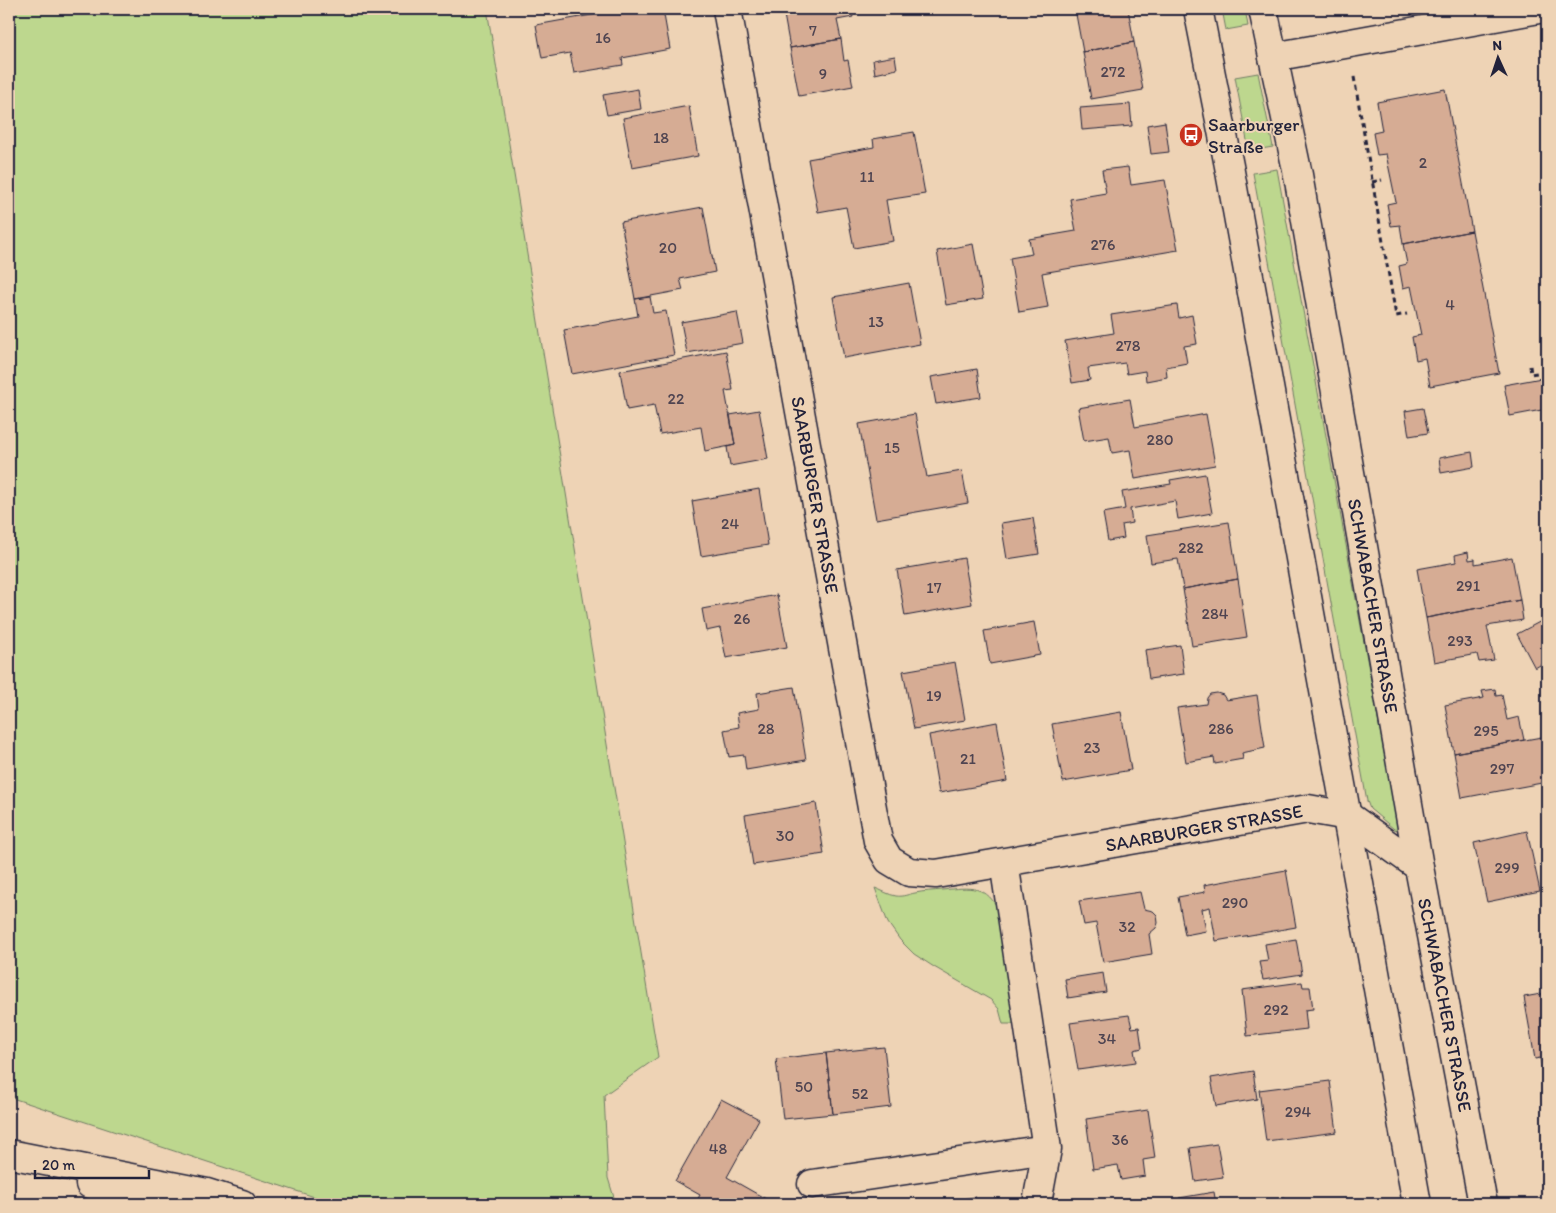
<svg xmlns="http://www.w3.org/2000/svg" width="1556" height="1213" viewBox="0 0 1556 1213" font-family="Itim,sans-serif">
	<style>
		.green { fill: #bdd78e; stroke: #707c64 }
		.building { fill: #d6ac94; stroke: #22223b }
		.lines { fill: none; stroke-linecap: round; stroke-linejoin: round }
		.minor-casing { stroke: #22223b; stroke-width: 31 }
		.major-casing { stroke: #22223b; stroke-width: 31 }
		.highway-casing { stroke: #22223b; stroke-width: 31 }
		.path { stroke: #22223b; stroke-width: 3; stroke-dasharray: 5 4; stroke-linecap: butt }
		.minor { stroke: #eed3b5; stroke-width: 28 }
		.major { stroke: #eed3b5; stroke-width: 28 }
		.highway { stroke: #eed3b5; stroke-width: 28 }
		.labels { text-anchor: middle; dominant-baseline: central; stroke-width: 4; stroke-linejoin: round; paint-order: stroke }
		.number-label { font-size: 16px; fill: #4f4451 }
		.poi-label { font-size: 19px; fill: #22223b; stroke: #eed3b5; text-anchor: start }
		.street-label { font-size: 19px; fill: #22223b; stroke: #eed3b5 }
	</style>
	<rect width="100%" height="100%" fill="#eed3b5"/>
	<filter id="ink" filterUnits="userSpaceOnUse"><feTurbulence type="fractalNoise" baseFrequency=".02" numOctaves="2"/><feDisplacementMap in="SourceGraphic" scale="10" xChannelSelector="R" yChannelSelector="G"/><feConvolveMatrix kernelMatrix="1 2 1 2 8 2 1 2 1" color-interpolation-filters="sRGB"/></filter>
	<g filter="url(#ink)">
		<path class="green" d="M 9,9 L 487,9 L 658,1057 L 604,1095 L 608,1178 L 616,1204 L 336,1204 L 9,1097 Z
			M 1222,9 L 1245,9 L 1248,26 L 1226,30 Z
			M 1258,73 L 1273,147 L 1249,151 L 1235,77 Z
			M 1277,169 L 1398,828 L 1398,830 L 1394,829 L 1370,809 L 1367,801 L 1253,173 Z
			M 875,888 C 881,890 889,895 896,896 C 903,897 909,894 915,893 C 924,891 933,891 942,890 C 970,887 987,884 1000,913 L 1015,1024 L 1003,1024 L 999,1009 L 991,1000 L 934,967 L 914,954 L 900,940 L 888,923 Z"/>
		<path class="building" d="M 625,9 L 669,9 L 670,13 L 664,15 L 670,49 L 622,58 L 623,65 L 574,73 L 570,53 L 542,58 L 536,25 Z
			M 783,9 L 851,9 L 853,17 L 837,20 L 841,39 L 790,48 Z
			M 1075,9 L 1128,9 L 1134,42 L 1083,52 Z
			M 841,39 L 844,61 L 848,60 L 853,86 L 799,96 L 790,48 Z
			M 1134,42 L 1143,90 L 1091,99 L 1083,52 Z
			M 895,56 L 897,69 L 875,74 L 873,60 Z
			M 638,89 L 641,109 L 607,115 L 603,95 Z
			M 1445,89 L 1472,231 L 1403,244 L 1400,225 L 1391,226 L 1387,204 L 1396,202 L 1386,154 L 1377,155 L 1373,133 L 1382,131 L 1377,102 Z
			M 1130,104 L 1132,126 L 1082,130 L 1080,108 Z
			M 689,106 L 698,156 L 632,168 L 623,118 Z
			M 1165,122 L 1169,152 L 1151,154 L 1147,125 Z
			M 914,132 L 925,194 L 886,200 L 893,241 L 854,248 L 846,207 L 818,212 L 808,159 L 874,147 L 873,139 Z
			M 1128,167 L 1131,185 L 1165,180 L 1178,250 L 1042,273 L 1048,307 L 1019,312 L 1010,258 L 1032,254 L 1029,239 L 1076,231 L 1070,199 L 1106,193 L 1102,170 Z
			M 703,207 L 715,272 L 680,279 L 683,290 L 635,299 L 621,222 Z
			M 1472,231 L 1499,373 L 1430,386 L 1425,358 L 1416,360 L 1412,337 L 1421,335 L 1411,286 L 1403,288 L 1399,266 L 1407,264 L 1403,244 Z
			M 973,244 L 983,299 L 946,305 L 937,251 Z
			M 909,283 L 920,344 L 844,358 L 833,297 Z
			M 650,297 L 653,313 L 666,311 L 674,355 L 572,374 L 564,330 L 638,316 L 635,299 Z
			M 1177,305 L 1179,318 L 1192,315 L 1197,344 L 1184,346 L 1187,363 L 1166,367 L 1167,377 L 1146,381 L 1145,371 L 1127,374 L 1125,363 L 1088,368 L 1090,380 L 1072,383 L 1065,341 L 1114,333 L 1111,315 Z
			M 737,312 L 743,343 L 687,353 L 681,322 Z
			M 726,351 L 733,390 L 725,391 L 735,445 L 705,451 L 701,427 L 660,434 L 654,405 L 627,410 L 620,371 Z
			M 977,369 L 981,397 L 936,404 L 931,377 Z
			M 1547,377 L 1547,409 L 1510,416 L 1504,385 Z
			M 1130,399 L 1135,427 L 1206,414 L 1215,465 L 1135,479 L 1130,450 L 1112,453 L 1109,437 L 1084,441 L 1078,408 Z
			M 1423,408 L 1428,433 L 1409,436 L 1405,411 Z
			M 759,410 L 768,459 L 730,466 L 727,447 L 735,445 L 730,415 Z
			M 915,414 L 927,477 L 962,471 L 968,503 L 876,519 L 859,424 Z
			M 1472,452 L 1474,467 L 1441,473 L 1439,458 Z
			M 1205,474 L 1212,513 L 1178,519 L 1175,501 L 1130,509 L 1132,523 L 1122,525 L 1124,538 L 1108,541 L 1103,513 L 1125,509 L 1122,492 L 1171,484 L 1170,480 Z
			M 759,489 L 768,545 L 701,556 L 692,501 Z
			M 1033,518 L 1039,554 L 1007,559 L 1001,523 Z
			M 1229,522 L 1238,579 L 1183,589 L 1178,559 L 1151,563 L 1147,535 Z
			M 1468,552 L 1469,560 L 1475,559 L 1475,564 L 1512,557 L 1520,600 L 1426,618 L 1417,569 L 1456,562 L 1455,555 Z
			M 964,558 L 972,604 L 905,616 L 897,570 Z
			M 1238,579 L 1247,637 L 1192,646 L 1183,589 Z
			M 777,595 L 787,647 L 726,658 L 720,628 L 706,631 L 702,609 Z
			M 1520,600 L 1523,620 L 1487,626 L 1494,660 L 1479,662 L 1477,654 L 1434,662 L 1426,618 Z
			M 1547,618 L 1547,661 L 1535,668 L 1517,634 Z
			M 1034,622 L 1040,655 L 990,664 L 984,631 Z
			M 1180,645 L 1184,674 L 1149,679 L 1145,650 Z
			M 955,662 L 965,720 L 914,729 L 903,671 Z
			M 794,687 L 806,760 L 746,770 L 744,755 L 729,757 L 724,730 L 739,727 L 737,713 L 759,709 L 757,693 Z
			M 1495,689 L 1496,696 L 1502,695 L 1507,720 L 1519,717 L 1524,740 L 1454,753 L 1445,705 L 1484,698 L 1482,691 Z
			M 1217,693 L 1223,695 L 1226,700 L 1257,695 L 1265,748 L 1242,753 L 1243,759 L 1215,764 L 1214,757 L 1186,762 L 1177,708 L 1206,704 L 1207,698 L 1210,694 Z
			M 1121,712 L 1131,770 L 1063,782 L 1052,724 Z
			M 997,722 L 1007,781 L 939,793 L 929,735 Z
			M 1547,736 L 1547,782 L 1462,798 L 1454,753 Z
			M 816,803 L 824,854 L 753,865 L 745,815 Z
			M 1527,831 L 1540,891 L 1487,902 L 1474,843 Z
			M 1286,870 L 1296,927 L 1216,941 L 1210,907 L 1202,909 L 1206,931 L 1185,935 L 1178,897 L 1205,892 L 1204,885 Z
			M 1140,892 L 1144,909 L 1153,911 L 1157,915 L 1158,923 L 1156,928 L 1149,934 L 1152,954 L 1103,962 L 1096,923 L 1084,925 L 1079,901 Z
			M 1296,939 L 1302,974 L 1263,980 L 1259,962 L 1268,961 L 1265,944 Z
			M 1103,973 L 1106,992 L 1068,998 L 1065,979 Z
			M 1302,982 L 1303,987 L 1310,987 L 1313,1009 L 1305,1010 L 1307,1029 L 1247,1036 L 1242,990 Z
			M 1547,993 L 1547,1067 L 1542,1068 L 1540,1058 L 1535,1059 L 1524,997 Z
			M 1129,1015 L 1132,1028 L 1139,1027 L 1142,1048 L 1134,1050 L 1136,1062 L 1078,1070 L 1070,1023 Z
			M 884,1047 L 891,1107 L 833,1114 L 826,1053 Z
			M 826,1053 L 833,1114 L 783,1119 L 776,1059 Z
			M 1253,1071 L 1257,1099 L 1216,1106 L 1211,1078 Z
			M 1330,1081 L 1337,1132 L 1266,1141 L 1259,1090 Z
			M 721,1099 L 759,1119 L 727,1177 L 773,1203 L 772,1204 L 695,1204 L 700,1195 L 675,1181 Z
			M 1148,1110 L 1155,1158 L 1143,1160 L 1145,1176 L 1121,1180 L 1118,1165 L 1093,1169 L 1086,1119 Z
			M 1217,1144 L 1223,1177 L 1195,1181 L 1190,1148 Z
			M 1214,1192 L 1216,1204 L 1180,1204 L 1179,1198 Z
			M 975,1197 L 976,1204 L 926,1204 Z
			M 1285,1198 L 1286,1204 L 1248,1204 Z"/>
		<g class="lines">
			<g class="minor-casing">
				<path id="minor" d="M 727,9 L 878,841 L 889,860 L 909,872 L 936,874 L 1308,809 L 1348,816 L 1419,867
					M 1273,57 L 1539,9
					M 812,1184 L 1047,1149 L 1004,862
					M 1038,1197 L 1047,1149"/>
			</g>
			<g class="major-casing">
				<path id="major" d="M 1198,9 L 1229,166 L 1417,1204
					M 1263,9 L 1298,175 L 1419,867 L 1483,1204"/>
			</g>
			<g class="highway-casing">
				<path id="highway" d="M 9,1154 L 207,1193 L 242,1204
					M 90,1184 L 148,1204"/>
			</g>
			<path class="path" d="M 1354,77 L 1396,316 L 1407,314
				M 1372,182 L 1382,180
				M 1530,366 L 1531,374 L 1547,371"/>
			<use href="#minor" class="minor"/>
			<use href="#major" class="major"/>
			<use href="#highway" class="highway"/>
		</g>
	</g>
	<defs>
		<g id="bus-disc" transform="scale(1.25)"><circle r="9.5" fill="#c8321e" stroke="#eed3b5"/><path d="M-5-6H5V4H4V6H2V4H-2V6H-4V4H-5ZM-3.5-4V0h7V-4ZM-3.5 1.2v1.5H-2V1.2ZM2 1.2v1.5H3.5V1.2Z" fill="#fff"/></g>
	</defs>
	<g fill-rule="evenodd">
		<use href="#bus-disc" x="1191" y="135"/>
	</g>
	<g class="labels">
		<g class="number-label">
			<text x="813" y="30">7</text>
			<text x="603" y="37">16</text>
			<text x="1113" y="71">272</text>
			<text x="823" y="73">9</text>
			<text x="661" y="137">18</text>
			<text x="1423" y="162">2</text>
			<text x="867" y="176">11</text>
			<text x="1103" y="244">276</text>
			<text x="668" y="247">20</text>
			<text x="1450" y="304">4</text>
			<text x="876" y="321">13</text>
			<text x="1128" y="345">278</text>
			<text x="676" y="398">22</text>
			<text x="1160" y="439">280</text>
			<text x="892" y="447">15</text>
			<text x="730" y="523">24</text>
			<text x="1191" y="547">282</text>
			<text x="1468" y="585">291</text>
			<text x="934" y="587">17</text>
			<text x="1215" y="613">284</text>
			<text x="742" y="618">26</text>
			<text x="1460" y="640">293</text>
			<text x="934" y="695">19</text>
			<text x="766" y="728">28</text>
			<text x="1221" y="728">286</text>
			<text x="1486" y="730">295</text>
			<text x="1092" y="747">23</text>
			<text x="968" y="758">21</text>
			<text x="1502" y="768">297</text>
			<text x="785" y="835">30</text>
			<text x="1507" y="867">299</text>
			<text x="1235" y="902">290</text>
			<text x="1127" y="926">32</text>
			<text x="1276" y="1009">292</text>
			<text x="1107" y="1038">34</text>
			<text x="804" y="1086">50</text>
			<text x="860" y="1093">52</text>
			<text x="1298" y="1111">294</text>
			<text x="1120" y="1139">36</text>
			<text x="718" y="1148">48</text>
		</g>
		<g class="poi-label">
			<text x="1208" y="124">Saarburger<tspan x="1208" dy="22">Straße</tspan></text>
		</g>
		<g class="street-label">
			<text transform="translate(815 495) rotate(80)">SAARBURGER STRASSE</text>
			<text transform="translate(1373 606) rotate(80)">SCHWABACHER STRASSE</text>
			<text transform="translate(1204 828) rotate(-10)">SAARBURGER STRASSE</text>
			<text transform="translate(1445 1005) rotate(79)">SCHWABACHER STRASSE</text>
		</g>
	</g>
	<rect width="1556" height="1213" fill="none" stroke="#eed3b5" stroke-width="30"/>
	<rect x="15" y="15" width="1526" height="1183" fill="none" stroke="#22223b" stroke-width="2" filter="url(#ink)"/>
	<g transform="translate(1498 58) rotate(357)" stroke="#eed3b5" stroke-width="4" paint-order="stroke">
	<path d="M0-4L9 19L0 12L-9 19Z" fill="#22223b"/>
	<text y="-8" font-size="14" font-weight="bold" text-anchor="middle" fill="#22223b">N</text>
	</g>
	<path d="M35 1170v8h114v-8" fill="none" stroke="#22223b" stroke-width="2.5"/>
	<text x="42" y="1170" font-size="15" fill="#22223b" stroke="#eed3b5" stroke-width="4" paint-order="stroke">20 m</text>
</svg>
